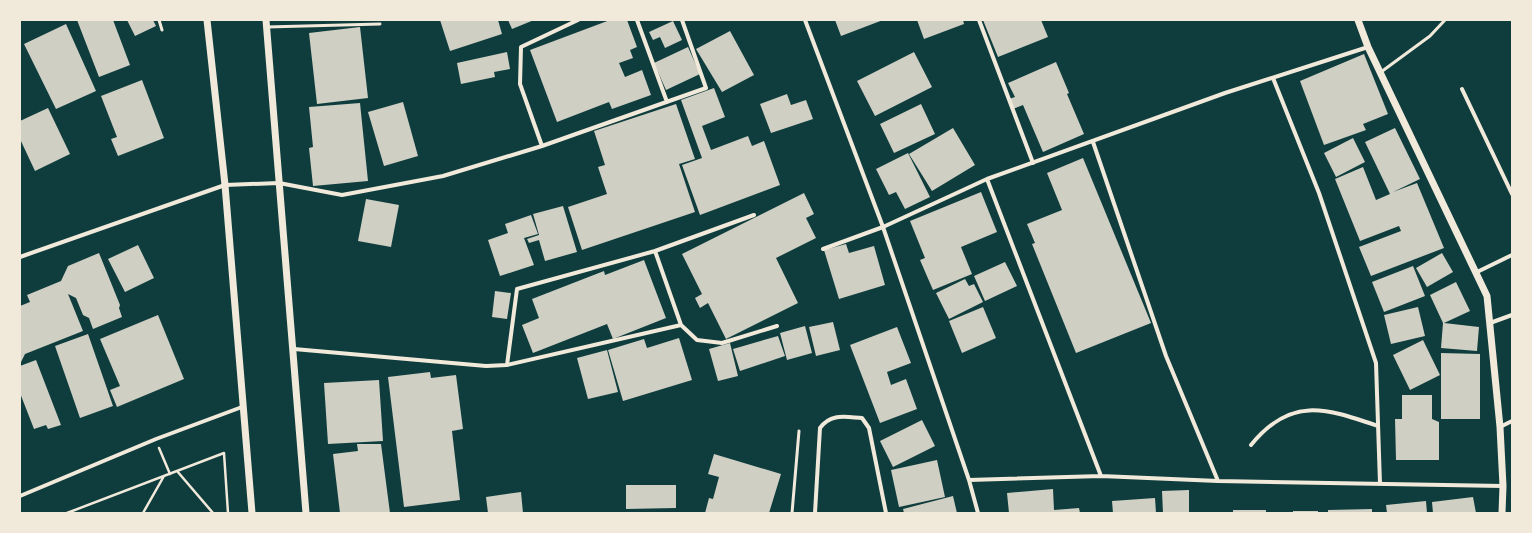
<svg xmlns="http://www.w3.org/2000/svg" width="1532" height="533" viewBox="0 0 1532 533" font-family="Roboto,sans-serif">
	<style>
		.building { fill: #cfcfc3 }
		.lines { fill: none; stroke-linecap: round; stroke-linejoin: round }
		.path { stroke: #f1e9da; stroke-width: 2.5 }
		.service { stroke: #f1e9da; stroke-width: 3 }
		.minor { stroke: #f1e9da; stroke-width: 4 }
		.tertiary { stroke: #f1e9da; stroke-width: 7 }
	</style>
	<rect width="100%" height="100%" fill="#0f3d3e"/>
	<path class="building" d="M 77,20 L 113,20 L 130,65 L 99,77 Z
		M 127,20 L 153,20 L 156,26 L 135,36 Z
		M 440,20 L 498,20 L 502,34 L 450,51 Z
		M 508,20 L 534,20 L 512,29 Z
		M 610,20 L 627,20 L 637,47 L 630,50 L 633,58 L 619,63 L 625,77 L 642,70 L 651,95 L 612,109 L 609,102 L 557,122 L 530,50 Z
		M 835,20 L 883,20 L 841,36 Z
		M 917,20 L 963,20 L 964,24 L 924,39 Z
		M 983,20 L 1041,20 L 1048,37 L 998,57 Z
		M 673,21 L 682,40 L 665,48 L 660,37 L 653,40 L 649,32 Z
		M 66,24 L 96,91 L 56,109 L 24,44 Z
		M 360,27 L 368,98 L 317,104 L 309,33 Z
		M 730,31 L 754,75 L 722,92 L 696,49 Z
		M 688,47 L 700,74 L 666,90 L 654,63 Z
		M 507,52 L 510,69 L 494,72 L 495,77 L 461,84 L 457,63 Z
		M 914,52 L 932,87 L 875,116 L 857,81 Z
		M 1364,54 L 1388,114 L 1363,124 L 1366,130 L 1324,145 L 1300,81 Z
		M 1056,62 L 1069,93 L 1067,94 L 1084,134 L 1043,152 L 1023,105 L 1013,109 L 1009,99 L 1015,97 L 1008,83 Z
		M 142,80 L 164,138 L 118,156 L 111,139 L 117,137 L 101,96 Z
		M 714,88 L 725,117 L 702,126 L 711,150 L 748,136 L 752,146 L 764,141 L 780,185 L 700,215 L 682,165 L 702,158 L 681,100 Z
		M 787,94 L 791,105 L 806,100 L 813,119 L 771,133 L 760,104 Z
		M 403,102 L 418,156 L 384,166 L 368,112 Z
		M 360,103 L 368,181 L 313,186 L 309,148 L 313,147 L 309,107 Z
		M 676,104 L 695,159 L 679,164 L 695,212 L 582,250 L 568,207 L 607,194 L 598,167 L 605,165 L 594,131 Z
		M 921,104 L 935,134 L 894,153 L 880,124 Z
		M 48,108 L 70,154 L 35,171 L 20,139 L 20,121 Z
		M 953,128 L 975,165 L 932,191 L 909,154 Z
		M 1395,128 L 1420,179 L 1393,192 L 1417,183 L 1444,248 L 1371,276 L 1359,247 L 1401,231 L 1399,226 L 1360,241 L 1335,179 L 1363,167 L 1376,200 L 1390,194 L 1365,142 Z
		M 1353,138 L 1365,162 L 1336,177 L 1324,153 Z
		M 908,153 L 930,197 L 905,209 L 896,192 L 889,195 L 876,169 Z
		M 1083,158 L 1151,323 L 1076,353 L 1032,244 L 1035,243 L 1027,224 L 1062,210 L 1047,173 Z
		M 981,192 L 997,232 L 961,247 L 972,274 L 933,290 L 920,260 L 925,258 L 910,221 Z
		M 804,193 L 814,214 L 806,218 L 816,238 L 776,258 L 798,303 L 726,339 L 708,303 L 700,308 L 695,298 L 702,294 L 682,254 Z
		M 366,199 L 399,205 L 391,247 L 358,241 Z
		M 563,206 L 577,252 L 545,261 L 539,240 L 529,243 L 527,239 L 539,235 L 533,214 Z
		M 531,215 L 538,234 L 524,238 L 534,265 L 500,276 L 488,240 L 508,233 L 505,224 Z
		M 846,244 L 849,253 L 874,246 L 885,285 L 839,299 L 824,250 Z
		M 138,245 L 154,278 L 125,292 L 108,259 Z
		M 99,253 L 120,305 L 119,308 L 122,317 L 93,329 L 89,318 L 83,315 L 76,298 L 68,294 L 83,331 L 25,354 L 20,364 L 20,306 L 30,302 L 27,295 L 61,281 L 68,266 Z
		M 1442,253 L 1453,272 L 1427,287 L 1416,268 Z
		M 644,260 L 666,318 L 613,339 L 607,324 L 533,353 L 522,325 L 539,318 L 532,299 L 604,271 L 605,275 Z
		M 1005,262 L 1017,286 L 985,301 L 974,276 Z
		M 1413,266 L 1425,296 L 1384,312 L 1372,282 Z
		M 965,279 L 969,286 L 974,284 L 983,302 L 949,319 L 936,293 Z
		M 1456,282 L 1470,311 L 1444,323 L 1479,327 L 1477,351 L 1441,348 L 1443,323 L 1430,295 Z
		M 495,291 L 511,293 L 507,319 L 492,317 Z
		M 983,307 L 996,338 L 962,353 L 949,321 Z
		M 1418,307 L 1425,336 L 1391,344 L 1384,315 Z
		M 158,315 L 184,379 L 117,407 L 110,390 L 120,386 L 100,339 Z
		M 833,322 L 840,350 L 816,356 L 809,327 Z
		M 805,326 L 812,353 L 787,360 L 780,333 Z
		M 897,327 L 911,363 L 887,372 L 891,385 L 906,379 L 917,409 L 880,423 L 850,345 Z
		M 88,334 L 113,406 L 80,418 L 55,346 Z
		M 778,336 L 785,356 L 740,371 L 733,349 Z
		M 679,338 L 692,380 L 623,401 L 608,350 L 644,339 L 647,348 Z
		M 1423,340 L 1440,375 L 1410,390 L 1393,355 Z
		M 730,343 L 738,376 L 718,381 L 709,349 Z
		M 607,350 L 618,392 L 588,399 L 577,358 Z
		M 1441,353 L 1480,354 L 1480,419 L 1441,419 Z
		M 36,360 L 61,425 L 48,429 L 46,425 L 34,429 L 20,393 L 20,366 Z
		M 430,372 L 431,378 L 456,375 L 463,429 L 452,431 L 460,500 L 404,507 L 388,377 Z
		M 379,380 L 383,441 L 328,444 L 324,383 Z
		M 1402,395 L 1432,395 L 1432,419 L 1439,422 L 1439,460 L 1396,460 L 1395,419 L 1402,419 Z
		M 922,420 L 935,446 L 893,467 L 880,441 Z
		M 357,444 L 381,444 L 390,513 L 340,513 L 333,454 L 358,451 Z
		M 714,454 L 781,474 L 769,513 L 705,513 L 709,498 L 713,499 L 719,477 L 708,474 Z
		M 937,460 L 945,497 L 899,507 L 891,470 Z
		M 626,485 L 676,485 L 676,508 L 626,509 Z
		M 1053,489 L 1054,510 L 1079,508 L 1080,513 L 1009,513 L 1007,493 Z
		M 1189,490 L 1189,513 L 1163,513 L 1162,491 Z
		M 521,492 L 523,513 L 488,513 L 486,497 Z
		M 953,496 L 957,513 L 904,513 L 903,509 Z
		M 1473,497 L 1476,513 L 1433,513 L 1432,502 Z
		M 1155,498 L 1156,513 L 1113,513 L 1112,501 Z
		M 1426,501 L 1427,513 L 1387,513 L 1386,505 Z
		M 1372,509 L 1372,513 L 1328,513 L 1328,510 Z
		M 1233,510 L 1266,510 L 1266,513 L 1233,513 Z
		M 1293,511 L 1318,511 L 1318,513 L 1293,513 Z"/>
	<g class="lines">
		<path class="path" d="M 159,448 L 170,474
			M 177,471 L 213,513
			M 67,513 L 224,453 L 228,513
			M 143,513 L 164,476"/>
		<path class="service" d="M 159,20 L 162,30
			M 267,27 L 380,24
			M 1381,72 L 1430,36 L 1445,20
			M 792,513 L 799,431"/>
		<path class="minor" d="M 637,20 L 667,102
			M 805,20 L 883,227 L 969,480 L 978,513
			M 979,20 L 1033,163
			M 1273,78 L 1319,193 L 1376,363 L 1380,484
			M 1462,89 L 1512,194
			M 1093,142 L 1166,356 L 1218,481
			M 542,146 L 520,84 L 521,47 L 578,20
			M 987,179 L 1101,476
			M 823,249 L 883,227 L 987,179 L 1225,93 L 1368,47
			M 20,257 L 225,185 L 279,183 L 342,195 L 443,176 L 542,146 L 706,88 L 682,20
			M 1475,273 L 1512,255
			M 1490,323 L 1512,315
			M 681,325 L 697,340 L 722,343 L 777,326
			M 294,349 L 486,366 L 507,365 L 681,325 L 655,251
			M 507,365 L 517,289 L 655,251 L 754,215
			M 1500,427 L 1512,421
			M 1251,445 C 1291,396 1325,408 1378,426
			M 969,480 L 1101,476 L 1218,481 L 1503,486
			M 20,496 L 156,439 L 242,407
			M 815,513 L 820,428 C 831,413 845,417 862,418 L 869,428 L 886,513"/>
		<path class="tertiary" d="M 207,20 L 225,185 L 252,513
			M 266,20 L 306,513
			M 1358,20 L 1368,47 L 1487,296 L 1500,427 L 1503,486 L 1502,513"/>
	</g>
	<rect width="1532" height="533" fill="none" stroke="#f1e9da" stroke-width="42"/>
</svg>
